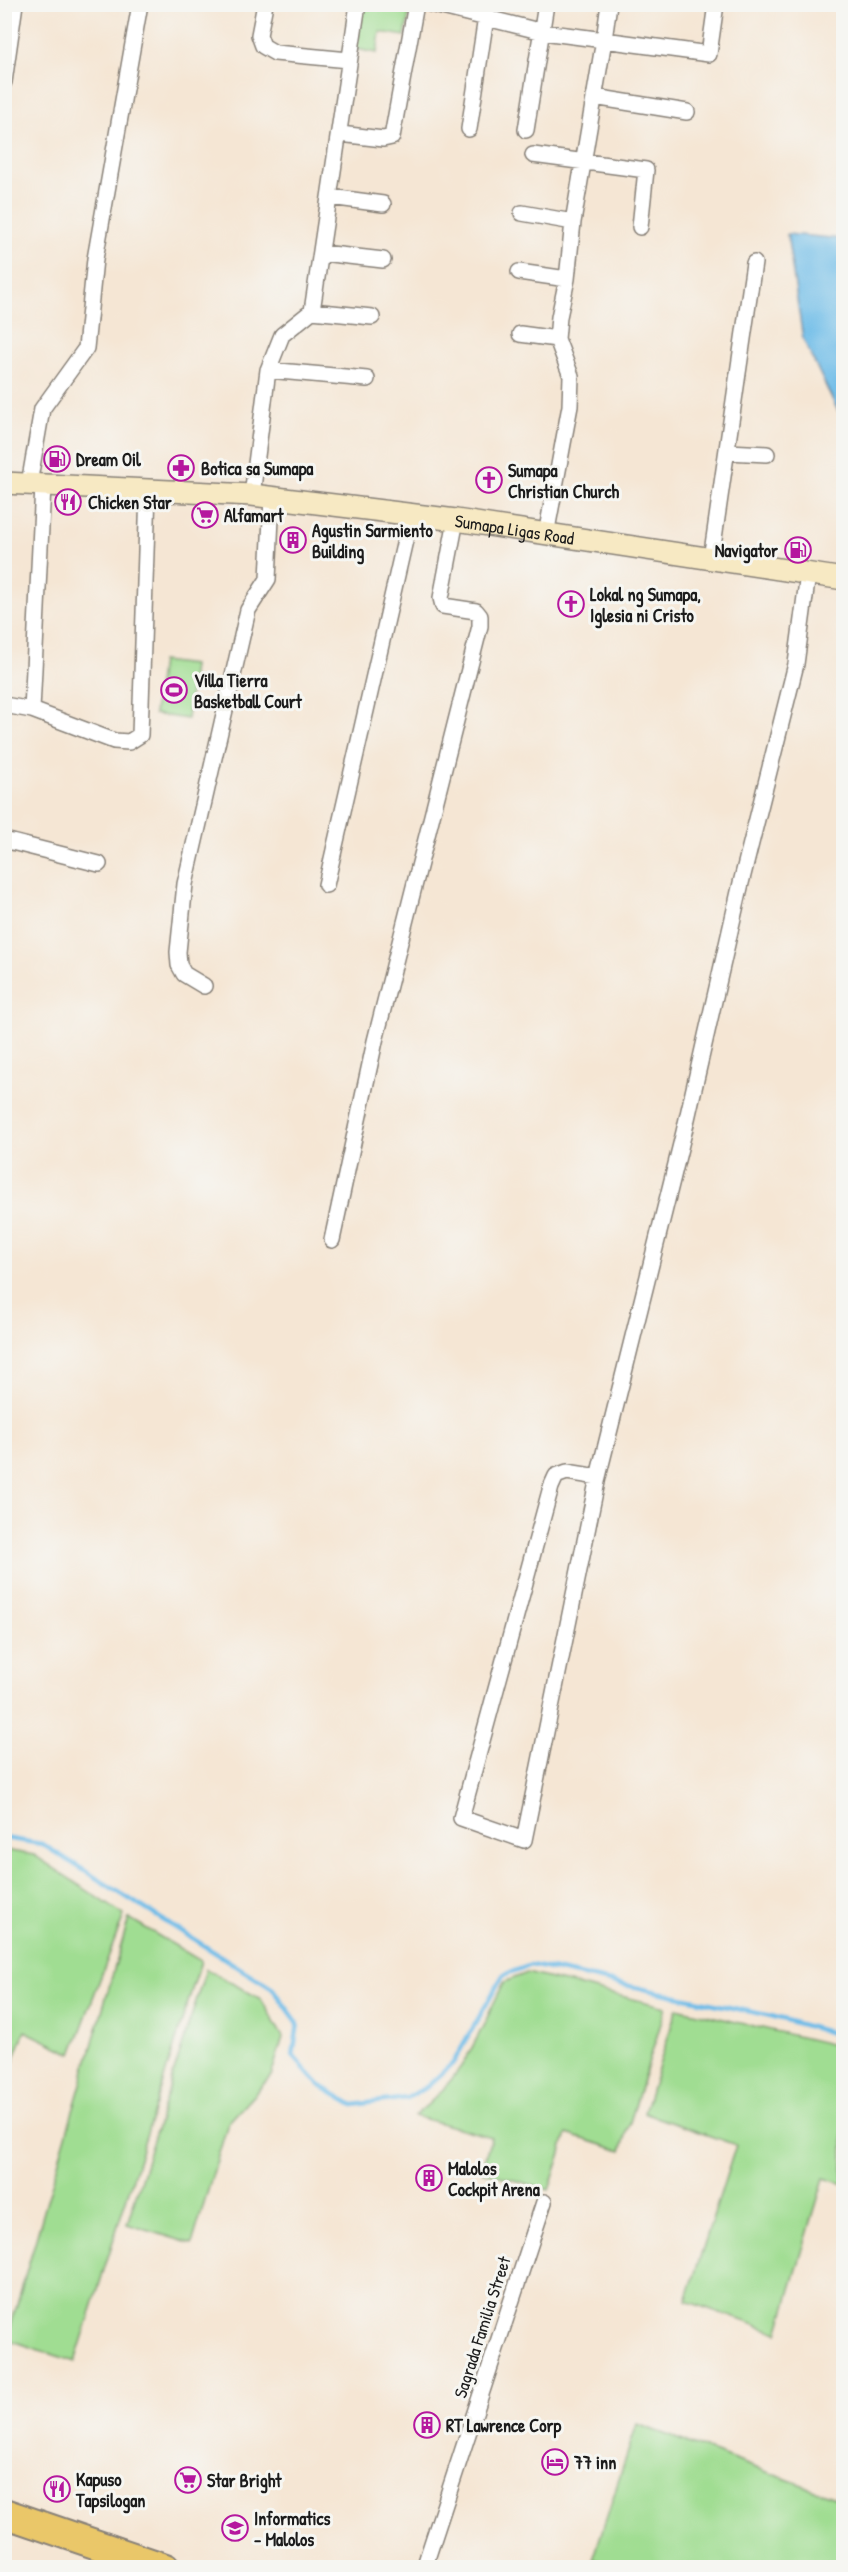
<svg xmlns="http://www.w3.org/2000/svg" width="848" height="2572" viewBox="0 0 848 2572" font-family="'Patrick Hand',sans-serif">
	<style>
		.green { fill: #a0dd92; stroke: #5e7c57; stroke-width: 1.5 }
		.water { fill: #6dbce8; stroke: #446c82; stroke-width: 1.5 }
		.lines { fill: none; stroke-linecap: round; stroke-linejoin: round }
		.stream { stroke: #6dbce8; stroke-width: 4.5 }
		.street-casing { stroke: #888178; stroke-width: 18 }
		.secondary-casing { stroke: #888178; stroke-width: 24 }
		.highway-casing { stroke: #888178; stroke-width: 32 }
		.street { stroke: #fff; stroke-width: 15 }
		.secondary { stroke: #f7e9c3; stroke-width: 21 }
		.highway { stroke: #eac769; stroke-width: 28 }
		.labels { text-anchor: middle; dominant-baseline: central; stroke-width: 6; stroke-linejoin: round; paint-order: stroke }
		.poi-label { font-size: 18px; font-weight: bold; fill: #1c1c1c; stroke: #f6f6f2; text-anchor: start }
		.street-label { font-size: 18px; fill: #1c1c1c; stroke: #f6f6f2 }
	</style>
	<rect width="100%" height="100%" fill="#f6f6f2"/>
	<filter id="ink" filterUnits="userSpaceOnUse"><feTurbulence type="fractalNoise" baseFrequency=".0167" numOctaves="2"/><feDisplacementMap in="SourceGraphic" scale="12" xChannelSelector="R" yChannelSelector="G"/><feConvolveMatrix kernelMatrix="1 2 1 2 8 2 1 2 1" color-interpolation-filters="sRGB"/></filter>
	<filter id="wash" filterUnits="userSpaceOnUse"><feTurbulence type="fractalNoise" baseFrequency=".008" numOctaves="4" result="noise"/><feDisplacementMap in="SourceGraphic" scale="24" xChannelSelector="R" yChannelSelector="G"/><feGaussianBlur stdDeviation="1.35" result="paint"/><feColorMatrix in="noise" values="0 0 0 0 0 0 0 0 0 0 0 0 0 0 0 0 0 1.4 0 .05"/><feComposite in="paint" operator="in"/></filter>
	<g filter="url(#wash)">
		<rect width="100%" height="100%" fill="#f5e6d4"/>
		<path class="green" d="M 362,5 L 410,10 L 405,36 L 380,32 L 377,53 L 356,49 Z
			M 161,661 L 193,665 L 187,719 L 154,714 Z
			M 5,1850 L 34,1855 L 124,1915 L 72,2054 L 25,2031 L 5,2083 Z
			M 129,1918 L 201,1961 L 75,2362 L 7,2339 Z
			M 206,1969 L 261,1999 L 283,2037 L 271,2076 L 228,2123 L 192,2244 L 127,2224 Z
			M 527,1973 L 666,2007 L 621,2151 L 567,2134 L 549,2190 L 482,2171 L 491,2137 L 414,2116 C 465,2077 477,2037 504,1982 Z
			M 677,2008 L 843,2047 L 843,2184 L 824,2178 L 778,2333 L 686,2301 L 736,2145 L 644,2113 Z
			M 637,2424 L 843,2500 L 843,2567 L 616,2568 L 593,2559 Z"/>
		<path class="water" d="M 787,234 L 843,239 L 843,411 L 838,411 L 803,339 Z"/>
		<g class="lines">
			<path class="stream" d="M 4,1838 L 42,1844 L 273,1989 L 298,2023 L 293,2056 L 319,2085 L 353,2105 L 407,2098 L 428,2086 L 453,2063 L 503,1975 L 531,1965 L 771,2016 L 839,2035 L 844,2033"/>
		</g>
	</g>
	<g filter="url(#ink)">
		<g class="lines">
			<g class="street-casing">
				<path id="street" d="M 265,4 L 259,35 L 263,46 L 275,53 L 349,60
					M 430,4 L 543,32 L 604,40 L 609,4
					M 4,82 L 15,4
					M 594,97 L 687,112
					M 469,129 L 488,4
					M 526,130 L 546,4
					M 340,134 L 383,139 L 392,137 L 416,4
					M 533,155 L 646,170 L 640,227
					M 330,197 L 383,204
					M 522,213 L 573,222
					M 322,253 L 383,260
					M 519,272 L 567,279
					M 312,311 L 372,317
					M 520,334 L 557,339
					M 268,370 L 367,379
					M 728,452 L 767,454
					M 29,484 L 42,409 L 86,348 L 95,259 L 140,4
					M 252,495 L 268,370 L 282,335 L 312,311 L 358,4
					M 546,535 L 570,406 L 571,376 L 557,339 L 559,317 L 567,279 L 573,222 L 604,40 L 709,54 L 716,4
					M 711,559 L 754,263
					M 4,705 L 32,710 L 114,741 L 129,742 L 140,735 L 148,491
					M 32,710 L 43,486
					M 4,840 L 99,864
					M 326,885 L 411,514
					M 204,986 L 184,974 L 179,965 L 178,952 L 185,884 L 248,610 L 268,579 L 272,498
					M 332,1240 L 375,1041 L 480,626 L 480,616 L 476,611 L 443,606 L 441,598 L 456,520
					M 598,1477 L 567,1472 L 556,1476 L 551,1487 L 461,1818 L 524,1840 L 598,1477 L 684,1132 L 741,883 L 796,664 L 808,574
					M 424,2568 L 544,2202"/>
			</g>
			<g class="secondary-casing">
				<g id="secondary">
					<path id="s1" d="M 4,483 L 252,495 L 456,520 L 844,579"/>
				</g>
			</g>
			<g class="highway-casing">
				<path id="highway" d="M 4,2513 L 165,2568"/>
			</g>
			<use href="#street" class="street"/>
			<use href="#secondary" class="secondary"/>
			<use href="#highway" class="highway"/>
		</g>
	</g>
	<defs>
		<g id="fuel-ring" transform="scale(1.35)"><circle r="9.5" fill="#f6f6f2" stroke="#b5179e" stroke-width="1.5"/><path d="M-5.5-6h7V0h2V4h1.3V-2.5L3-4.5l.8-.8L6-3V5H2.5V1h-1V6h-7ZM-4.2-4.7v3.2H.2V-4.7Z" fill="#b5179e"/></g>
		<g id="pharmacy-ring" transform="scale(1.35)"><circle r="9.5" fill="#f6f6f2" stroke="#b5179e" stroke-width="1.5"/><path d="M-2-6h4v4h4v4h-4v4h-4v-4h-4v-4h4Z" fill="#b5179e"/></g>
		<g id="church-ring" transform="scale(1.35)"><circle r="9.5" fill="#f6f6f2" stroke="#b5179e" stroke-width="1.5"/><path d="M-1.2-6h2.4v3.5h3.3v2.4h-3.3V6h-2.4V-.1h-3.3v-2.4h3.3Z" fill="#b5179e"/></g>
		<g id="restaurant-ring" transform="scale(1.35)"><circle r="9.5" fill="#f6f6f2" stroke="#b5179e" stroke-width="1.5"/><path d="M-5-6h1v4h1v-4h1v4h1v-4h1v5L-1.5 .5V6h-2V.5L-5-1ZM5-6V6H3V1.5H1.5Q1.5-4 5-6Z" fill="#b5179e"/></g>
		<g id="supermarket-ring" transform="scale(1.35)"><circle r="9.5" fill="#f6f6f2" stroke="#b5179e" stroke-width="1.5"/><path d="M-6-5.5h2.5l.6 2H6L4.5 2H-2.5L-4.4-4H-6ZM-1.5 3.2a1.3 1.3 0 1 0 .1 0ZM3 3.2a1.3 1.3 0 1 0 .1 0Z" fill="#b5179e"/></g>
		<g id="building-ring" transform="scale(1.35)"><circle r="9.5" fill="#f6f6f2" stroke="#b5179e" stroke-width="1.5"/><path d="M-4-6H4V6H1V3H-1V6H-4ZM-2.5-4.3h1.7v1.8h-1.7ZM.8-4.3h1.7v1.8H.8ZM-2.5-1h1.7V.8h-1.7ZM.8-1h1.7V.8H.8Z" fill="#b5179e"/></g>
		<g id="stadium-ring" transform="scale(1.35)"><circle r="9.5" fill="#f6f6f2" stroke="#b5179e" stroke-width="1.5"/><path d="M0-5a6.5 5 0 1 0 0 10a6.5 5 0 1 0 0-10ZM-3.5-1.8h7v3.6h-7Z" fill="#b5179e"/></g>
		<g id="hotel-ring" transform="scale(1.35)"><circle r="9.5" fill="#f6f6f2" stroke="#b5179e" stroke-width="1.5"/><path d="M-6-4.5h1.5V1H6V5H4.5V3h-9V5H-6ZM-4 0a1.8 1.8 0 1 1 3.6 0ZM.5 0V-2.5h3Q6-2.5 6 0Z" fill="#b5179e"/></g>
		<g id="school-ring" transform="scale(1.35)"><circle r="9.5" fill="#f6f6f2" stroke="#b5179e" stroke-width="1.5"/><path d="M0-5L7-2L0 1L-7-2ZM-4 1L0 2.5L4 1V4Q0 6-4 4Z" fill="#b5179e"/></g>
	</defs>
	<g fill-rule="evenodd">
		<use href="#fuel-ring" x="57" y="459"/>
		<use href="#pharmacy-ring" x="181" y="468"/>
		<use href="#church-ring" x="489" y="480"/>
		<use href="#restaurant-ring" x="68" y="502"/>
		<use href="#supermarket-ring" x="205" y="515"/>
		<use href="#building-ring" x="293" y="540"/>
		<use href="#fuel-ring" x="798" y="550"/>
		<use href="#church-ring" x="571" y="604"/>
		<use href="#stadium-ring" x="174" y="690"/>
		<use href="#building-ring" x="429" y="2178"/>
		<use href="#building-ring" x="427" y="2425"/>
		<use href="#hotel-ring" x="555" y="2462"/>
		<use href="#supermarket-ring" x="188" y="2480"/>
		<use href="#restaurant-ring" x="57" y="2489"/>
		<use href="#school-ring" x="235" y="2528"/>
	</g>
	<g class="labels">
		<g class="poi-label">
			<text x="76" y="459">Dream Oil</text>
			<text x="201" y="468">Botica sa Sumapa</text>
			<text x="508" y="470">Sumapa<tspan x="508" dy="21">Christian Church</tspan></text>
			<text x="88" y="502">Chicken Star</text>
			<text x="224" y="515">Alfamart</text>
			<text x="312" y="530">Agustin Sarmiento<tspan x="312" dy="21">Building</tspan></text>
			<text x="778" y="550" text-anchor="end">Navigator</text>
			<text x="590" y="594">Lokal ng Sumapa,<tspan x="590" dy="21">Iglesia ni Cristo</tspan></text>
			<text x="194" y="680">Villa Tierra<tspan x="194" dy="21">Basketball Court</tspan></text>
			<text x="448" y="2168">Malolos<tspan x="448" dy="21">Cockpit Arena</tspan></text>
			<text x="446" y="2425">RT Lawrence Corp</text>
			<text x="574" y="2462">77 inn</text>
			<text x="76" y="2479">Kapuso<tspan x="76" dy="21">Tapsilogan</tspan></text>
			<text x="207" y="2480">Star Bright</text>
			<text x="254" y="2518">Informatics<tspan x="254" dy="21">- Malolos</tspan></text>
		</g>
		<g class="street-label">
			<text stroke="none"><textPath href="#s1" startOffset="513">Sumapa Ligas Road</textPath></text>
			<text transform="translate(482 2327) rotate(-72)">Sagrada Familia Street</text>
		</g>
	</g>
	<rect width="848" height="2572" fill="none" stroke="#f6f6f2" stroke-width="24"/>
</svg>
